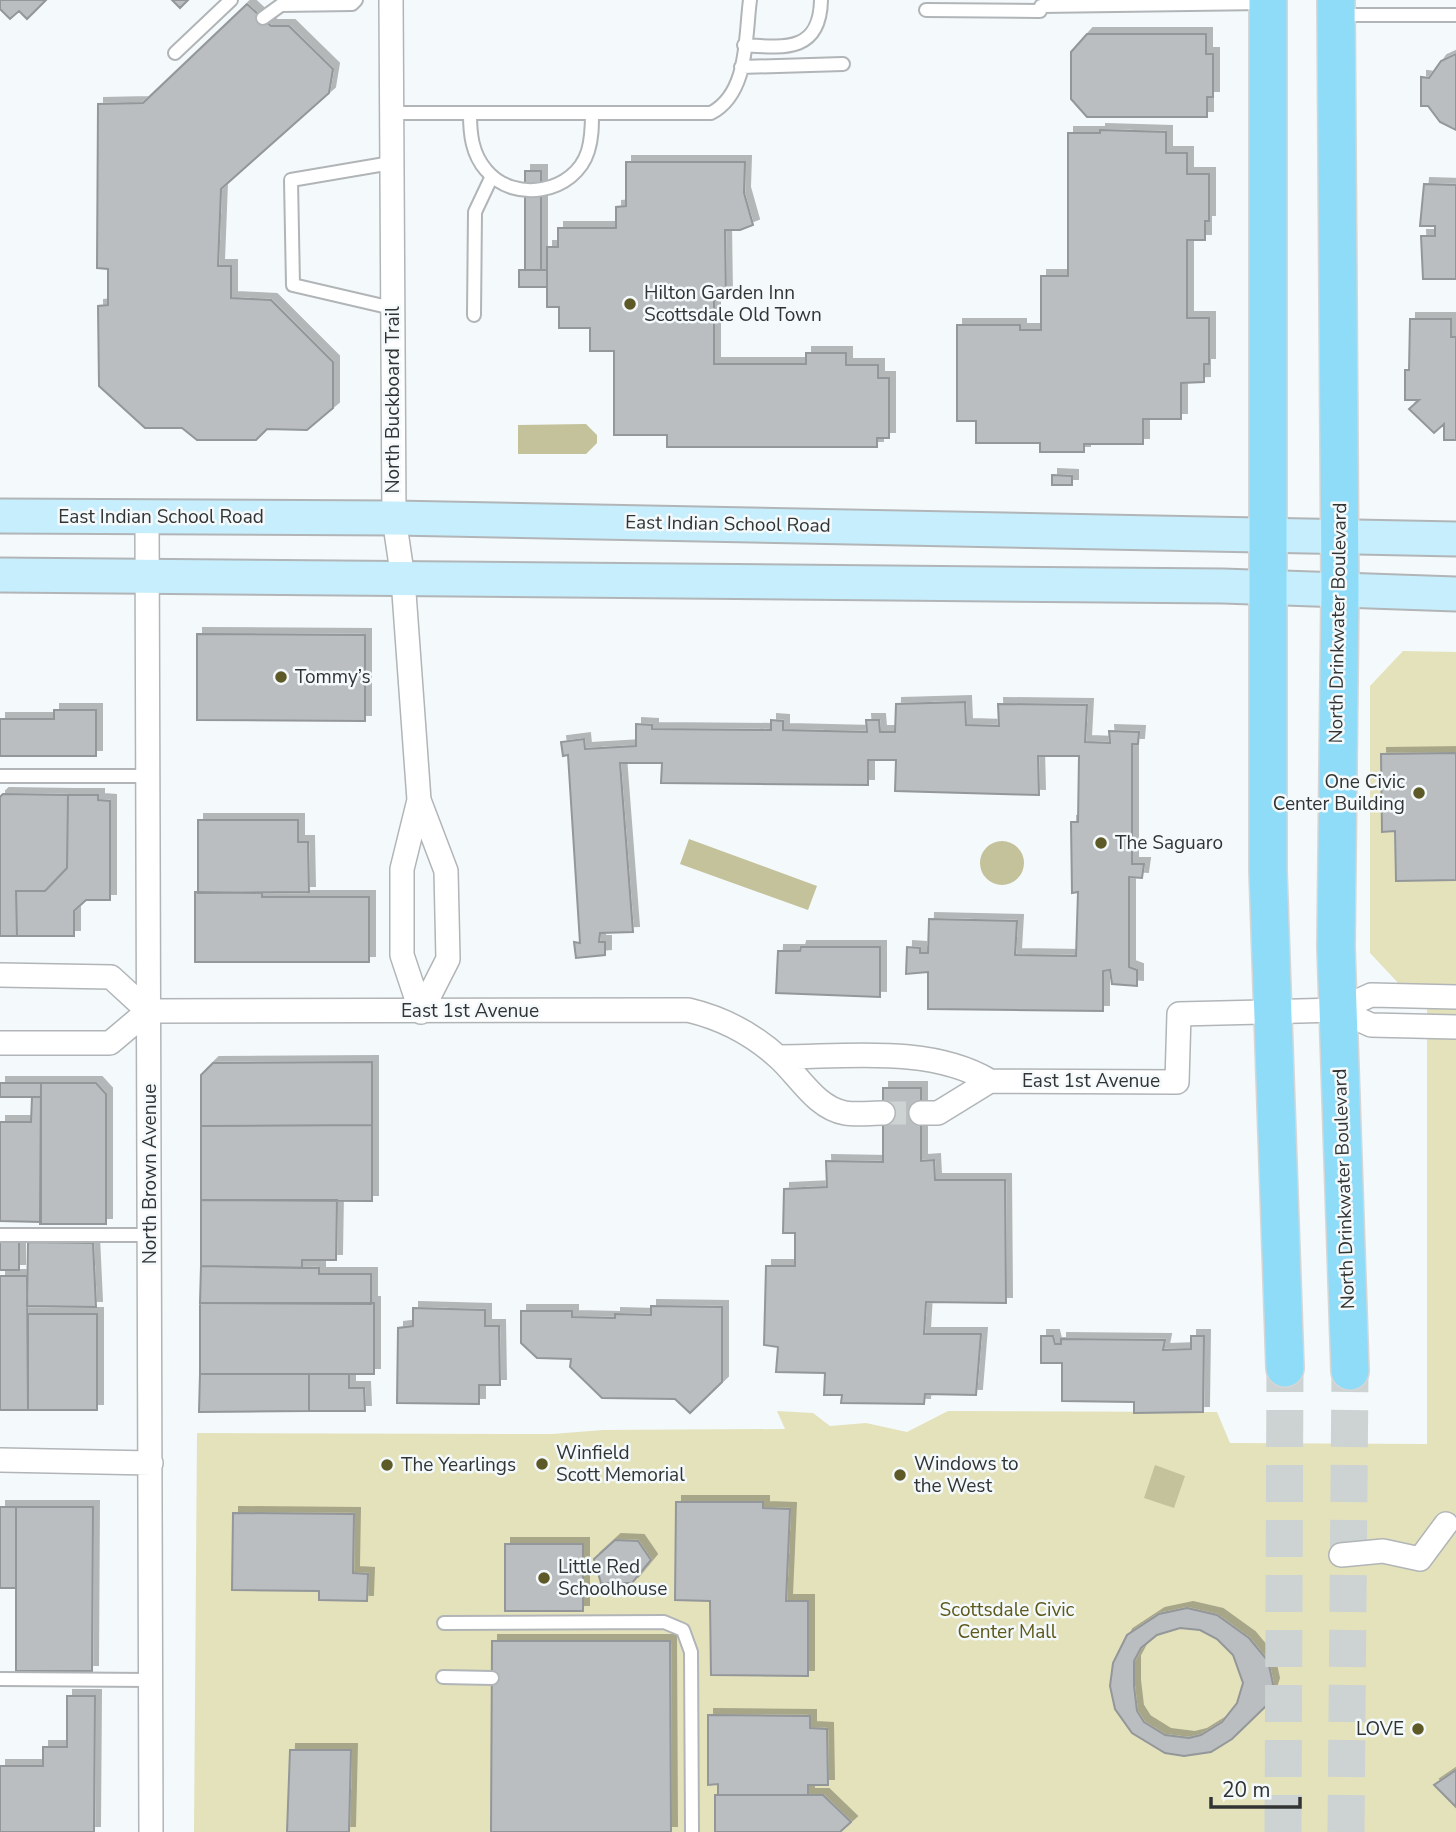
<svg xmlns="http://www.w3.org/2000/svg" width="1456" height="1832" viewBox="0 0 1456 1832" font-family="'Nunito Sans',sans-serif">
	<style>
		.green { fill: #e4e2bb }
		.water { fill: #c4c29b }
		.building { fill: #babec0; stroke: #939799; stroke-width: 2; fill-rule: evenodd; filter: url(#shadow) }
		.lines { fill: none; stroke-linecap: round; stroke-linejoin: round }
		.street-tunnel { stroke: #cdd2d3; stroke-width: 23; stroke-dasharray: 23 11; stroke-linecap: butt }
		.primary-tunnel { stroke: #cdd2d3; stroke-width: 37; stroke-dasharray: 37 18; stroke-linecap: butt }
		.lane-casing { stroke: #b1b5b7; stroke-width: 16 }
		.street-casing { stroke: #b1b5b7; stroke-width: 26 }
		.secondary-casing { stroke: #b1b5b7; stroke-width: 37 }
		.primary-casing { stroke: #d6d6d6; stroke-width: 40 }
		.lane { stroke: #fff; stroke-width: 12 }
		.street { stroke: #fff; stroke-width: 23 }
		.secondary { stroke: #c7eefc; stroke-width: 33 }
		.primary { stroke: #8fdcf9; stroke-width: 37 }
		.poi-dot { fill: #5e5a27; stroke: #f4f9fb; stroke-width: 2.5 }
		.labels { text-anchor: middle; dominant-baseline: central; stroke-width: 5; stroke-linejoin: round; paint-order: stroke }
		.poi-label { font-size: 19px; fill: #323434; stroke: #f4f9fb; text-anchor: start }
		.street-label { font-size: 19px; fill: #323434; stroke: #f4f9fb }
		.park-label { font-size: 19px; fill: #5e591a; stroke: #f4f9fb }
	</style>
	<defs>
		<filter id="shadow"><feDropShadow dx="6" dy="-6" stdDeviation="0" flood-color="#0004"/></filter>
	</defs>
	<rect width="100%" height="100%" fill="#f4f9fb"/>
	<path class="green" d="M 1403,651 L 1456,652 L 1456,1832 L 194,1832 L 197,1433 L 552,1434 L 603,1430 L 785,1429 L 777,1411 L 813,1413 L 830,1426 L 866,1423 L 907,1432 L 948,1411 L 1203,1412 L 1217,1412 L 1230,1443 L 1427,1444 L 1427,987 L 1401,986 L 1370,953 L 1370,686 Z"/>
	<path class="water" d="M 586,424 L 597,435 L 597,443 L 586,454 L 518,454 L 518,425 Z
		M 689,839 L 817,886 L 808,910 L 680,864 Z
		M980 863a22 22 0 1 1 44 0a22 22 0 1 1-44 0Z
		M 1155,1465 L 1185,1476 L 1174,1508 L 1144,1498 Z"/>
	<path class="building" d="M 0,0 L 46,0 L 27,19 L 19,11 L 10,19 L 0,9 Z
		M 172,0 L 188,0 L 180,8 Z
		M 247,4 L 271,26 L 289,26 L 333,69 L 329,93 L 221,189 L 218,266 L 231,266 L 231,298 L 271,300 L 333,362 L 333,408 L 307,430 L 267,429 L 256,440 L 197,440 L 182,428 L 145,428 L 99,386 L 98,306 L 108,305 L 108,269 L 97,268 L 98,104 L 143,103 Z
		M 1087,34 L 1206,34 L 1206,54 L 1213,54 L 1213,97 L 1207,97 L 1207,117 L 1087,117 L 1071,99 L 1071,52 Z
		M 1456,54 L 1456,130 L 1440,122 L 1428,106 L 1421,106 L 1421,77 L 1429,78 L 1441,61 Z
		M 1100,130 L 1166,132 L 1166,153 L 1187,153 L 1187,174 L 1209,174 L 1209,221 L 1205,221 L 1205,240 L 1187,240 L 1187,318 L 1209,318 L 1209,364 L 1204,364 L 1204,382 L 1181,383 L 1181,419 L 1143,419 L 1143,444 L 1084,444 L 1084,452 L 1040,452 L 1040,443 L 976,443 L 976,421 L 957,421 L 957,325 L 1020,325 L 1020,330 L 1041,330 L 1041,276 L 1068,276 L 1068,133 L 1100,133 Z
		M 626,162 L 745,162 L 744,193 L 753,225 L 740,230 L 725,230 L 726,300 L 714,300 L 714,364 L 806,364 L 806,353 L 846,353 L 846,365 L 878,365 L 878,378 L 889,378 L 889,438 L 877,438 L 877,447 L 667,447 L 667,435 L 614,435 L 614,351 L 590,351 L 590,328 L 559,328 L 559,307 L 547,307 L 547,247 L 558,247 L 558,228 L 616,228 L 616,207 L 626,206 Z
		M 525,171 L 541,171 L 541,270 L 525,270 Z
		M 1424,184 L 1456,185 L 1456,279 L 1423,279 L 1421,236 L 1435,236 L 1435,226 L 1420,226 Z
		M 519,270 L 547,270 L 547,287 L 519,287 Z
		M 1410,319 L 1451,319 L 1451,337 L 1456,337 L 1456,440 L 1444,440 L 1444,424 L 1434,433 L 1409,409 L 1419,400 L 1405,400 L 1405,370 L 1409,370 Z
		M 1052,475 L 1072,476 L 1072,485 L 1052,485 Z
		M 197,634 L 365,635 L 365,721 L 197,720 Z
		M 965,702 L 966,725 L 999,726 L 998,704 L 1087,705 L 1085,742 L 1110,743 L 1109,731 L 1139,732 L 1138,744 L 1132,744 L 1132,864 L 1144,864 L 1142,878 L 1129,877 L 1129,967 L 1137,970 L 1137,986 L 1112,984 L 1110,970 L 1103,971 L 1103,1011 L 928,1009 L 928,972 L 906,974 L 907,947 L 920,948 L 920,953 L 928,953 L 929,919 L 1017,921 L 1015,955 L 1076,956 L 1078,892 L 1072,893 L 1071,822 L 1078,822 L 1079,756 L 1038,756 L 1039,795 L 895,791 L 896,760 L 868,760 L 868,785 L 661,783 L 662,763 L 620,763 L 633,932 L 600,933 L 599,942 L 605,942 L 605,955 L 576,958 L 574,942 L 580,943 L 568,755 L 563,756 L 561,742 L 584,739 L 585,749 L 636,746 L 636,724 L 652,725 L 652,729 L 771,730 L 771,720 L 783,721 L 783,730 L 867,732 L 866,720 L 879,720 L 880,732 L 895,732 L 896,704 Z
		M 54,710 L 96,710 L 96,756 L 0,756 L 0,719 L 54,719 Z
		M 1456,753 L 1456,880 L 1396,881 L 1395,831 L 1382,832 L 1381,754 Z
		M 3,794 L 68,795 L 67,868 L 45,891 L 16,891 L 17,936 L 0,936 L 0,797 Z
		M 68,795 L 98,795 L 98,800 L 110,801 L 110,900 L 86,900 L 74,911 L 74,936 L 17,936 L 16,891 L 45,891 L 67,868 Z
		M 198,820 L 298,820 L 298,842 L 308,842 L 309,892 L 198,893 Z
		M 195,892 L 262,893 L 262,897 L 369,897 L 369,962 L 195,962 Z
		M 801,947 L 880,947 L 880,997 L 776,993 L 778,951 L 800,951 Z
		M 372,1062 L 372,1125 L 201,1126 L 201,1075 L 213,1063 Z
		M 0,1083 L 41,1083 L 41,1097 L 0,1097 Z
		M 41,1083 L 96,1083 L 106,1094 L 106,1224 L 40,1224 Z
		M 883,1088 L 921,1088 L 921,1161 L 934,1160 L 935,1180 L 1005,1180 L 1006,1303 L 926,1302 L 924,1334 L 981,1334 L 976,1395 L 925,1394 L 924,1404 L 841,1403 L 842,1395 L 824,1395 L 825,1373 L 776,1372 L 778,1347 L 764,1345 L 766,1266 L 795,1266 L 795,1233 L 783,1233 L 784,1189 L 827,1187 L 826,1161 L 883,1162 Z
		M 32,1097 L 41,1097 L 41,1222 L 0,1221 L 0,1122 L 31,1122 Z
		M 372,1125 L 372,1201 L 201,1200 L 201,1126 Z
		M 201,1200 L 337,1200 L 336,1260 L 302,1260 L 302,1268 L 201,1266 Z
		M 0,1242 L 19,1242 L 19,1270 L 0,1270 Z
		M 28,1242 L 93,1243 L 96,1307 L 27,1306 Z
		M 201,1266 L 319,1268 L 319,1274 L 371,1274 L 371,1304 L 200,1303 Z
		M 0,1276 L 27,1276 L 28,1410 L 0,1410 Z
		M 200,1303 L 374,1303 L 374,1374 L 200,1374 Z
		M 651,1306 L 722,1307 L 722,1382 L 690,1413 L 675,1399 L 602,1398 L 570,1367 L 571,1359 L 537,1358 L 521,1343 L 521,1311 L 572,1311 L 572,1317 L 615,1318 L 615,1314 L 651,1315 Z
		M 413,1308 L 485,1310 L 485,1326 L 499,1326 L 500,1385 L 479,1385 L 479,1404 L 397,1403 L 398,1328 L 413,1326 Z
		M 28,1314 L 97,1314 L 97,1410 L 28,1410 Z
		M 1041,1336 L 1053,1336 L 1055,1344 L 1061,1344 L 1061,1339 L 1165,1340 L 1163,1350 L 1191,1349 L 1191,1336 L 1204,1336 L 1203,1412 L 1134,1413 L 1134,1402 L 1062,1401 L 1062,1363 L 1041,1363 Z
		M 200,1374 L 309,1374 L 309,1411 L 199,1412 Z
		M 309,1374 L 349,1374 L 349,1388 L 364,1388 L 365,1411 L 309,1411 Z
		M 676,1502 L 763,1502 L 763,1508 L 790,1509 L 786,1601 L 808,1601 L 808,1676 L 711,1675 L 710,1601 L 675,1600 Z
		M 0,1507 L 16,1507 L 16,1588 L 0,1588 Z
		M 16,1507 L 93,1507 L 92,1671 L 16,1671 Z
		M 233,1513 L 354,1514 L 353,1573 L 368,1574 L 367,1601 L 319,1600 L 319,1591 L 232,1590 Z
		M 615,1540 L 638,1541 L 651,1560 L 632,1583 L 601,1583 L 594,1559 Z
		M 505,1544 L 583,1544 L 583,1611 L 505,1611 Z
		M 1187,1608 L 1217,1615 L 1249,1638 L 1268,1661 L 1273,1684 L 1266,1706 L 1232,1739 L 1211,1752 L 1184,1756 L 1165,1753 L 1132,1733 L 1115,1709 L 1110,1686 L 1113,1663 L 1127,1635 L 1159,1614 ZM 1180,1628 L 1200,1630 L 1217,1639 L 1233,1655 L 1243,1683 L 1237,1703 L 1222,1722 L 1201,1735 L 1189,1738 L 1165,1735 L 1144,1722 L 1137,1711 L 1134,1686 L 1134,1661 L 1141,1648 L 1157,1635 Z
		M 492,1641 L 670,1641 L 671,1832 L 491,1832 Z
		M 67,1696 L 95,1696 L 94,1832 L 0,1832 L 0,1766 L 43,1766 L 43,1747 L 67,1747 Z
		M 708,1715 L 810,1716 L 810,1728 L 827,1729 L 828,1785 L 808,1785 L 808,1795 L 718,1795 L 718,1784 L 708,1785 Z
		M 290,1750 L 351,1750 L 349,1832 L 287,1832 Z
		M 1456,1770 L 1456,1807 L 1434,1785 Z
		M 715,1795 L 823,1795 L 851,1822 L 840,1832 L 715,1832 Z"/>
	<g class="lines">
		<path class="street-tunnel" d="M 883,1113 L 921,1113"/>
		<path class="primary-tunnel" d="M 1283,1832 L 1285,1368
			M 1346,1832 L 1350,1371"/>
		<g class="lane-casing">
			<path id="lane" d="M 1041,6 L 1264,3
				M 926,10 L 1040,11
				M 1337,15 L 1456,15
				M 263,18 L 281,5 L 352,4 L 356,0
				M 744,45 C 785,48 820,52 821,0
				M 175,53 L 231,0
				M 741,67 L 843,64
				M 391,113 L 711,113 C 749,93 745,37 750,0
				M 470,114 C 470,134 472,154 486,170 C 514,204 575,193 588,151 C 592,138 592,126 592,113
				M 391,163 L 291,180 L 293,285 L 392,308
				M 474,315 L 475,212 L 492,176
				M 0,776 L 148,776
				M 0,1235 L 149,1235
				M 444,1623 L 664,1622 L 683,1630 L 691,1652 L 692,1832
				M 443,1677 L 492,1678
				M 0,1679 L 153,1680"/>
		</g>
		<g class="street-casing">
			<path id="street" d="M 391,0 L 394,518 L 403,579 L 419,800 L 446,871 L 448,959 L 421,1012
				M 147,517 L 151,1832
				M 419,800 L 402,869 L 402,955 L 421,1012
				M 0,975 L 111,977 L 148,1011
				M 1338,1010 L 1371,1025 L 1456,1027
				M 0,1043 L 110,1043 L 148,1011 L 688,1010 C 722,1018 753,1034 779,1058 C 799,1076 816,1108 845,1113 C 857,1115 871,1113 883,1113
				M 779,1057 C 846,1057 930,1045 990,1081 L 1177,1082 L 1179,1014 L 1338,1010 L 1371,995 L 1456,997
				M 921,1113 L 938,1113 L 990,1081
				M 0,1460 L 151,1463
				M 1341,1555 L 1383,1551 L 1420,1559 L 1446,1524"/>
		</g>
		<g class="secondary-casing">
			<path id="secondary" d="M 0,516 L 394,518 L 1456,539
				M 0,575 L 1223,586 L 1456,594"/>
		</g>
		<g class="primary-casing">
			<path id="primary" d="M 1268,0 L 1268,871 L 1285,1368
				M 1336,0 L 1340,591 L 1336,947 L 1350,1371"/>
		</g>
		<use href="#lane" class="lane"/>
		<use href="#street" class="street"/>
		<use href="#secondary" class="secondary"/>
		<use href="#primary" class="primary"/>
	</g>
	<g class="poi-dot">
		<circle cx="630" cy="304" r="7"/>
		<circle cx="281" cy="677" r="7"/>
		<circle cx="1419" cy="793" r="7"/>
		<circle cx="1101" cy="843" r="7"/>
		<circle cx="542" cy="1464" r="7"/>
		<circle cx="387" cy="1465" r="7"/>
		<circle cx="900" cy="1475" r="7"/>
		<circle cx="544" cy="1578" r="7"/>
		<circle cx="1418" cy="1729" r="7"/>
	</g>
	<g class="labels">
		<g class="poi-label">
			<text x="644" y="293">Hilton Garden Inn<tspan x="644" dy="22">Scottsdale Old Town</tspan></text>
			<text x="295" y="677">Tommy’s</text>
			<text x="1405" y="782" text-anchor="end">One Civic<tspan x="1405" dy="22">Center Building</tspan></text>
			<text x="1115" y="843">The Saguaro</text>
			<text x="556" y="1453">Winfield<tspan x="556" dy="22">Scott Memorial</tspan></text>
			<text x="914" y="1464">Windows to<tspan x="914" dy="22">the West</tspan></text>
			<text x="401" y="1465">The Yearlings</text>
			<text x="558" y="1567">Little Red<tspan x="558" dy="22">Schoolhouse</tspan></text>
			<text x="1404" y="1729" text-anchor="end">LOVE</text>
		</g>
		<g class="street-label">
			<text transform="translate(393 400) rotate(-90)">North Buckboard Trail</text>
			<text x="161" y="517">East Indian School Road</text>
			<text transform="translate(728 524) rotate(1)">East Indian School Road</text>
			<text transform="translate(1338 623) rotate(-89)">North Drinkwater Boulevard</text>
			<text x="470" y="1011">East 1st Avenue</text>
			<text x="1091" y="1081">East 1st Avenue</text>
			<text transform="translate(150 1174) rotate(-90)">North Brown Avenue</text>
			<text transform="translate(1344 1189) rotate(-92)">North Drinkwater Boulevard</text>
		</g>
		<g class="park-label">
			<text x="1007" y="1610">Scottsdale Civic<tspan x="1007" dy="22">Center Mall</tspan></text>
		</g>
	</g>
	<path d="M1211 1797v10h89v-10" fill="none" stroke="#323434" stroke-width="3.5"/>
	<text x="1222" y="1797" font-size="21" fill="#323434" stroke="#f4f9fb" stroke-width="5" paint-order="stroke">20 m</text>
</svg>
